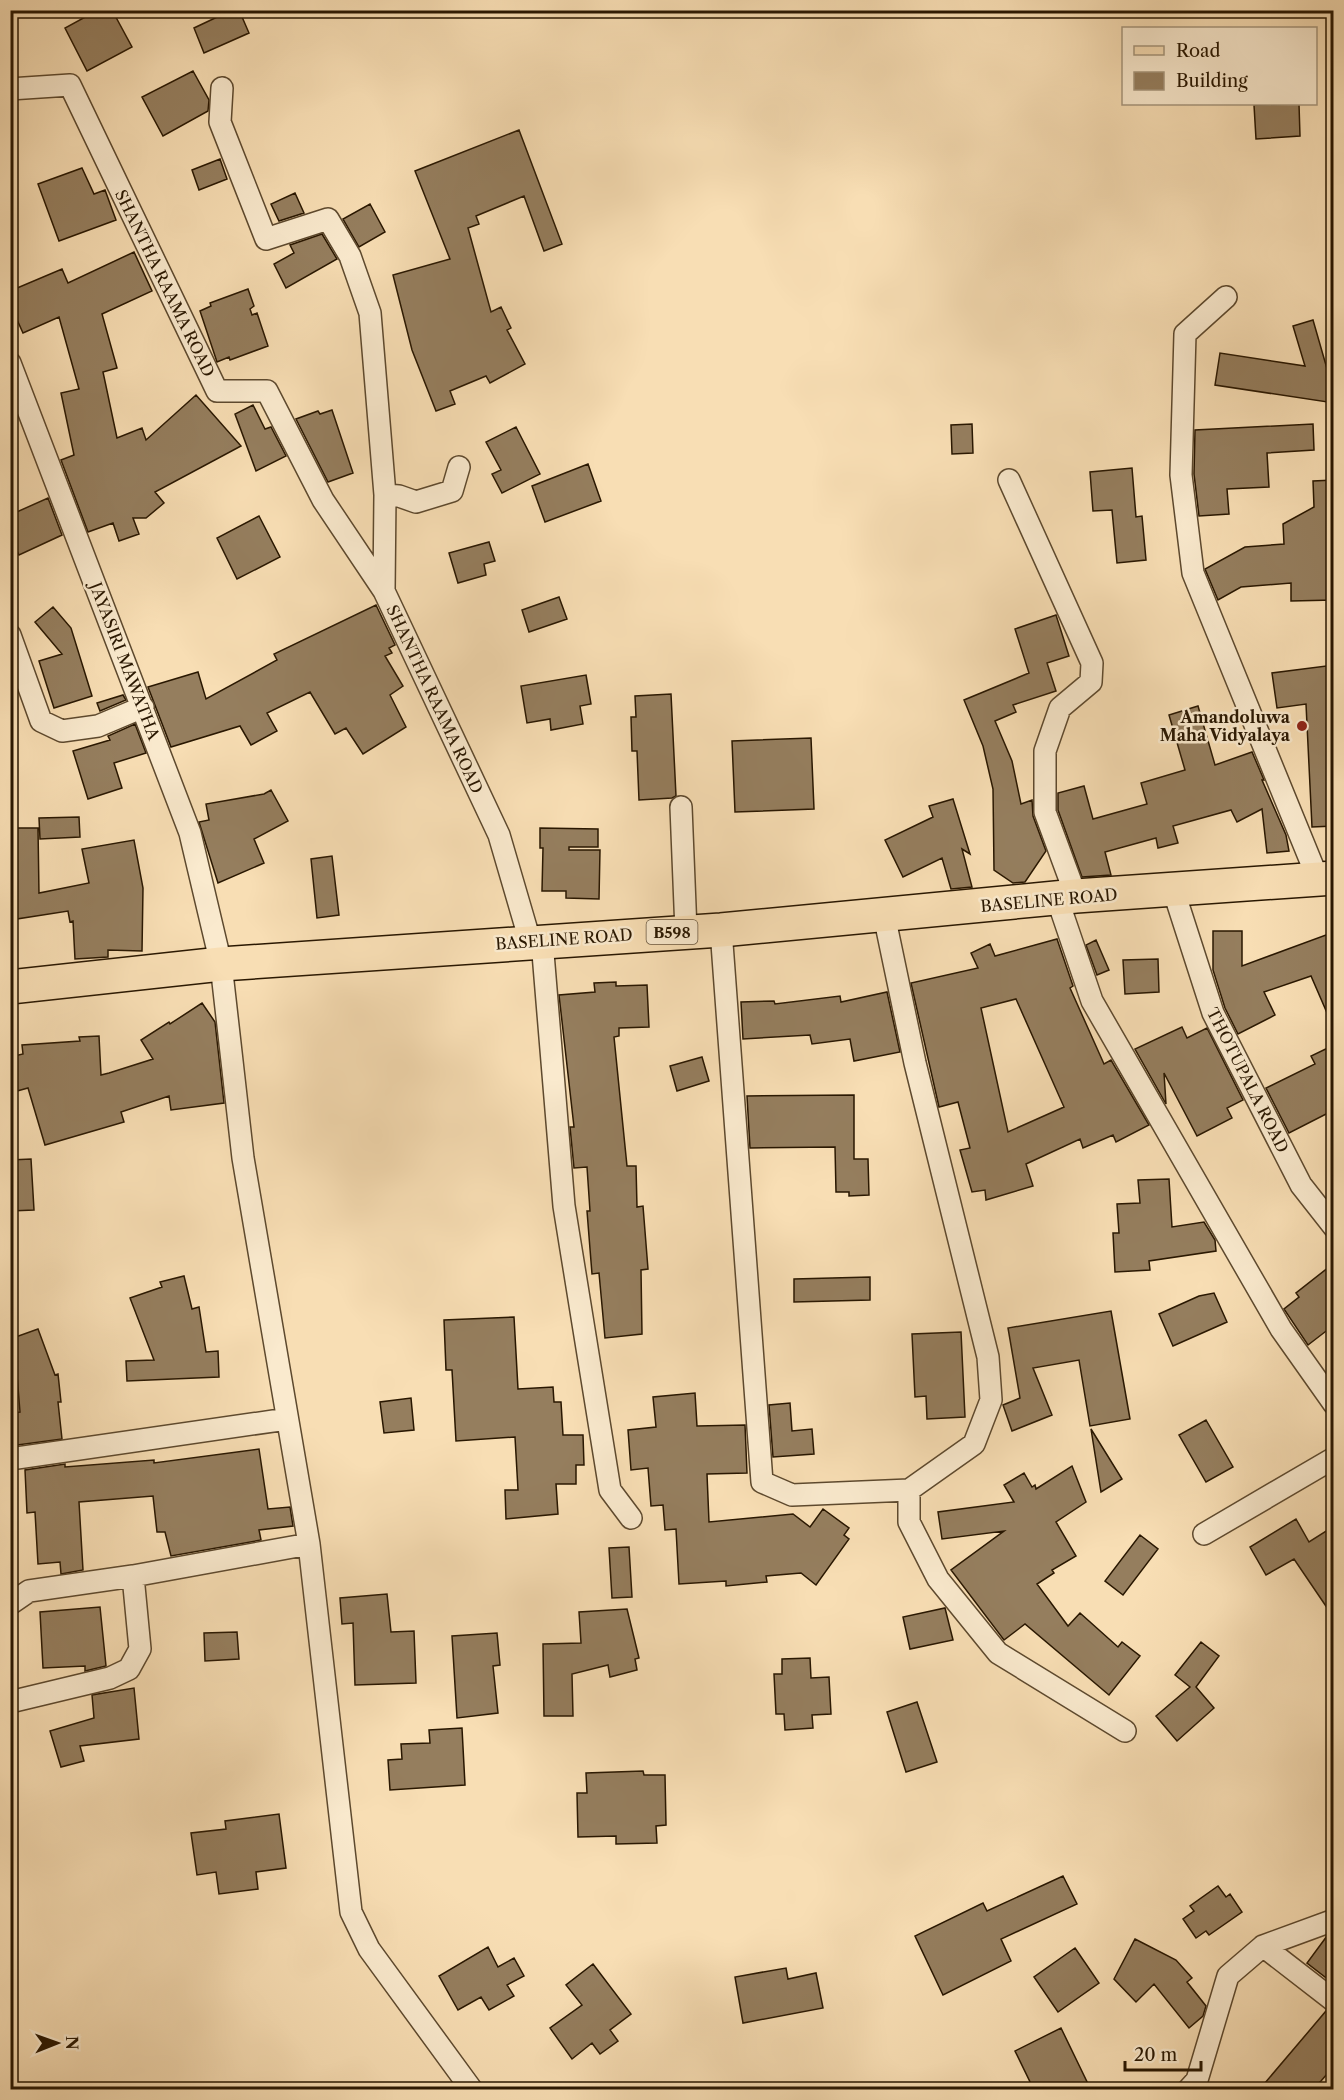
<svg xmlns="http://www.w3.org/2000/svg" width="1344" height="2100" viewBox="0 0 1344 2100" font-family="'Libre Caslon Text',serif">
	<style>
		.building { fill: #957e5e; stroke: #291701; stroke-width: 1.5; fill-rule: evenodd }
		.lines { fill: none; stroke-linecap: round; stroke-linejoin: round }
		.minor-casing { stroke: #5d492e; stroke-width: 24 }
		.primary-casing { stroke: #291701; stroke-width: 36 }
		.minor { stroke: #faeace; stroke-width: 21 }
		.primary { stroke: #f8deb4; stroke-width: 33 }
		.poi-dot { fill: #8f2418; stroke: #faeace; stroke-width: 2 }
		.labels { text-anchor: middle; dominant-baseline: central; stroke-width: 5; stroke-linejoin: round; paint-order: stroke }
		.shield { fill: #faeace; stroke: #68563e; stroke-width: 1.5 }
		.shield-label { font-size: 15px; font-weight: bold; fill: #291701 }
		.street-label { font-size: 16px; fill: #291701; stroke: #faeace }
		.poi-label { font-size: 16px; font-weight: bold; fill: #291701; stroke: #faeace; text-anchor: end }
	</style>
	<rect width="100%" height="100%" fill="#f8deb4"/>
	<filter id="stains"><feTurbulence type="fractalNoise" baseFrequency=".00333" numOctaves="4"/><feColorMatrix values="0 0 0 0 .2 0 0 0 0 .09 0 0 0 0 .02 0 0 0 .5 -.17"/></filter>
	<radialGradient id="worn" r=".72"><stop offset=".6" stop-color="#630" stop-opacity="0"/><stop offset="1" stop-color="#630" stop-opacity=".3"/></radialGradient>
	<path class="building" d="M 98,10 L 112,10 L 132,47 L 87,71 L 65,28 Z
		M 232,10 L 239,10 L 249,33 L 204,53 L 194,28 Z
		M 193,71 L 209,100 L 208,111 L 163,136 L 142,97 Z
		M 1299,104 L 1300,136 L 1256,139 L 1254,105 Z
		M 519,130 L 562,244 L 544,251 L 524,196 L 476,216 L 479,224 L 468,228 L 491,312 L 501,307 L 511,328 L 507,330 L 525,364 L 490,383 L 486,376 L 450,391 L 455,404 L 436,411 L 412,350 L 393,275 L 450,259 L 415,171 Z
		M 220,159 L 227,179 L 199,190 L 192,170 Z
		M 82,168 L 94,194 L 105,190 L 116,220 L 59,241 L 38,184 Z
		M 295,193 L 304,213 L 279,221 L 271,204 Z
		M 370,204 L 385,232 L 359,247 L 343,219 Z
		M 322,234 L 337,259 L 286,288 L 274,264 L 294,253 L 290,245 Z
		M 134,252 L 152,291 L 102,314 L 117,368 L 103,372 L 117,438 L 142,428 L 146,440 L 196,395 L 241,446 L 155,492 L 164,503 L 146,518 L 133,518 L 139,534 L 119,541 L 113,523 L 88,532 L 61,460 L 74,455 L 61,393 L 79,389 L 59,317 L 23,333 L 10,304 L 10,291 L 62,269 L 68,283 Z
		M 248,289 L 254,306 L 250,309 L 252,315 L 257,313 L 268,346 L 230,360 L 229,357 L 217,362 L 200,311 L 211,306 L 210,303 Z
		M 1313,320 L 1334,393 L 1334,403 L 1215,385 L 1220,353 L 1305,366 L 1293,326 Z
		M 253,405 L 265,429 L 271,427 L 286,456 L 256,471 L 235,414 Z
		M 332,410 L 353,473 L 328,482 L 296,419 L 318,411 L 320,414 Z
		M 972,424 L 973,453 L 952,454 L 951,425 Z
		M 1313,424 L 1314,450 L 1267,453 L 1269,487 L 1227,489 L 1229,514 L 1199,516 L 1194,474 L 1195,430 Z
		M 516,427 L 540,474 L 502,493 L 492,474 L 501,470 L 486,442 Z
		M 588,464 L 601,501 L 545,522 L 532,486 Z
		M 1132,468 L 1136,517 L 1142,516 L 1146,560 L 1117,563 L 1112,510 L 1093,511 L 1090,472 Z
		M 1334,480 L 1334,600 L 1291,601 L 1291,583 L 1241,587 L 1218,600 L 1205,569 L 1245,547 L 1284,544 L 1283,524 L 1314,507 L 1313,481 Z
		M 48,498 L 62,535 L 19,555 L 10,536 L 10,515 Z
		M 259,516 L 280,557 L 237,579 L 217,538 Z
		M 489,542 L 495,561 L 484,564 L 486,575 L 458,583 L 449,553 Z
		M 559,597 L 567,619 L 529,632 L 522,610 Z
		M 376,605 L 395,645 L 389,648 L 392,653 L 385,656 L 403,686 L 390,695 L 406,727 L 363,754 L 346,728 L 335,734 L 310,692 L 267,713 L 277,731 L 251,745 L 240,726 L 171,747 L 148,687 L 198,672 L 206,699 L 277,660 L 274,654 Z
		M 53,607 L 71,628 L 92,696 L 54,708 L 39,661 L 62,654 L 35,622 Z
		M 1056,615 L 1069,656 L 1047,663 L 1056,691 L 1013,705 L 1016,712 L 995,721 L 1012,761 L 1021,804 L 1032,800 L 1033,816 L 1046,851 L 1025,882 L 1013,883 L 994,870 L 993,789 L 983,746 L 964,700 L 1029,673 L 1015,629 Z
		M 1334,665 L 1334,826 L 1312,827 L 1306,704 L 1277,708 L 1272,673 Z
		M 586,675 L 591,704 L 580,706 L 583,724 L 551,730 L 550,719 L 527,723 L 521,686 Z
		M 671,694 L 676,796 L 672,798 L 639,800 L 637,751 L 632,751 L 631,717 L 636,717 L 635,696 Z
		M 123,695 L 126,700 L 100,711 L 97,703 Z
		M 1198,706 L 1215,765 L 1252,752 L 1264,780 L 1262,780 L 1286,835 L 1289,851 L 1267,853 L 1262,809 L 1237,822 L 1231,810 L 1173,826 L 1178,843 L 1158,848 L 1156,838 L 1105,852 L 1111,875 L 1082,877 L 1058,810 L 1058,793 L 1084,786 L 1093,819 L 1147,804 L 1141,783 L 1185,770 L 1169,715 Z
		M 135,724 L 146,753 L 114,763 L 122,788 L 88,799 L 73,751 L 110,740 L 108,736 Z
		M 811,738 L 814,809 L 735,812 L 732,741 Z
		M 271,790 L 288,821 L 254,839 L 264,863 L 218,883 L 199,822 L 209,820 L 206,804 L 264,794 Z
		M 953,799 L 970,854 L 962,849 L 972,887 L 951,889 L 942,858 L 903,877 L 885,840 L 933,817 L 929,806 Z
		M 79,817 L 80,837 L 40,839 L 39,818 Z
		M 10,828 L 38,828 L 39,893 L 89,883 L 82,849 L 134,840 L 143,888 L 142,951 L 108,950 L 108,957 L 75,959 L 73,921 L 70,922 L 68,911 L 10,920 Z
		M 540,828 L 598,829 L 598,847 L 569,847 L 569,850 L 600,850 L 599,899 L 566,898 L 566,891 L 542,891 L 543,848 L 540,848 Z
		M 332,856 L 339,915 L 317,918 L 311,859 Z
		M 1213,931 L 1242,931 L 1242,966 L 1334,932 L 1334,1029 L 1311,976 L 1264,992 L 1275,1015 L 1238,1034 L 1225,1008 L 1213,970 Z
		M 1057,939 L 1073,986 L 1070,988 L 1104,1064 L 1111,1060 L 1149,1125 L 1116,1142 L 1113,1135 L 1083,1148 L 1080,1139 L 1026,1164 L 1033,1186 L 986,1200 L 985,1190 L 972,1192 L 960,1150 L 970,1148 L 958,1102 L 939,1107 L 911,983 L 978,968 L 971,953 L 990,944 L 995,956 ZM 1016,999 L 1064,1107 L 1008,1132 L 981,1008 Z
		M 1096,940 L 1109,970 L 1097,975 L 1086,945 Z
		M 1158,959 L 1159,992 L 1125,994 L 1123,960 Z
		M 616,982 L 616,986 L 647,985 L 649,1027 L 619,1028 L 619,1036 L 614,1037 L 627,1166 L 636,1166 L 637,1207 L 643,1206 L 648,1269 L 641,1270 L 642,1334 L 605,1338 L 599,1273 L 592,1274 L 587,1211 L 590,1211 L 587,1167 L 574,1168 L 570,1127 L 574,1127 L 559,995 L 595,992 L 594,983 Z
		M 887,992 L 900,1052 L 854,1061 L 850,1039 L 812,1044 L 810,1035 L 743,1039 L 741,1002 L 774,1001 L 775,1004 L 840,996 L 841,1002 Z
		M 202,1003 L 215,1022 L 224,1103 L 171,1110 L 169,1096 L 121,1112 L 124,1122 L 45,1145 L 28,1088 L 10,1093 L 10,1057 L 23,1054 L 22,1045 L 80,1041 L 79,1037 L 99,1036 L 101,1075 L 109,1073 L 153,1059 L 141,1040 L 169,1022 L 170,1024 Z
		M 1182,1027 L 1187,1038 L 1207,1028 L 1243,1100 L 1227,1108 L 1232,1118 L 1197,1136 L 1164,1073 L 1166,1104 L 1135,1049 Z
		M 1334,1045 L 1334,1110 L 1289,1133 L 1266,1088 L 1315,1064 L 1311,1056 Z
		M 702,1057 L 709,1081 L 677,1091 L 670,1066 Z
		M 854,1095 L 854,1159 L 868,1159 L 869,1195 L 849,1196 L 849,1192 L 836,1192 L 835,1147 L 750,1148 L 747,1096 Z
		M 31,1159 L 34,1210 L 10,1211 L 10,1160 Z
		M 1169,1179 L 1172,1227 L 1204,1222 L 1215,1240 L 1216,1251 L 1149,1261 L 1150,1270 L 1115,1272 L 1113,1233 L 1119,1233 L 1117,1204 L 1140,1203 L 1138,1180 Z
		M 1334,1263 L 1334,1325 L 1308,1345 L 1284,1309 L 1299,1297 L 1296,1293 Z
		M 184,1276 L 192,1309 L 199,1307 L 206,1352 L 218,1351 L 219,1377 L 127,1381 L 126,1361 L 154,1360 L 130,1298 L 162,1287 L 160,1282 Z
		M 870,1277 L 870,1300 L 794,1302 L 794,1279 Z
		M 1214,1293 L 1227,1322 L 1173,1346 L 1159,1314 L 1199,1296 Z
		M 1111,1311 L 1130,1419 L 1090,1426 L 1079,1360 L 1033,1368 L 1052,1415 L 1012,1431 L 1003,1405 L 1020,1398 L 1008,1328 Z
		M 514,1317 L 518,1389 L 553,1387 L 554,1402 L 561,1402 L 563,1435 L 583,1435 L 584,1465 L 576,1465 L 576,1484 L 556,1484 L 558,1514 L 506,1519 L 505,1490 L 518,1490 L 515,1437 L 456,1441 L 452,1370 L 446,1370 L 444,1320 Z
		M 38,1329 L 55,1375 L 58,1374 L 61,1402 L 58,1402 L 62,1439 L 10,1446 L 10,1425 L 14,1425 L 12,1413 L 20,1412 L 16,1363 L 10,1365 L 10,1339 Z
		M 961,1332 L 965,1417 L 927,1419 L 926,1396 L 915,1397 L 912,1334 Z
		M 695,1393 L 697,1426 L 745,1425 L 747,1473 L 707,1474 L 709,1522 L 793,1514 L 810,1527 L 823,1509 L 849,1528 L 844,1535 L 849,1539 L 816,1585 L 801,1573 L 766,1576 L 767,1582 L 726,1586 L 726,1581 L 679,1584 L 676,1529 L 665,1530 L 663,1505 L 651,1506 L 648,1468 L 631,1470 L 628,1430 L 656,1427 L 653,1397 Z
		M 411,1398 L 414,1430 L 384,1433 L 380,1402 Z
		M 790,1403 L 792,1431 L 812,1429 L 814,1454 L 773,1457 L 769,1405 Z
		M 1206,1420 L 1233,1467 L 1206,1482 L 1179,1435 Z
		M 1091,1429 L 1122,1479 L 1101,1492 Z
		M 259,1449 L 268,1509 L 290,1507 L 293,1526 L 259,1530 L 261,1540 L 171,1556 L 165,1532 L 157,1532 L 153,1496 L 79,1502 L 83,1570 L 61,1574 L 60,1562 L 38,1564 L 35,1512 L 27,1513 L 25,1470 L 65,1464 L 65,1467 L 154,1460 L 154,1463 Z
		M 1072,1466 L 1086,1502 L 1056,1522 L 1076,1556 L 1052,1570 L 1054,1573 L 1037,1584 L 1068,1626 L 1080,1613 L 1118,1647 L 1122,1642 L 1140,1656 L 1109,1695 L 1025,1624 L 1004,1640 L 951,1570 L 1004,1531 L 942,1539 L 938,1512 L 1014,1502 L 1004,1485 L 1024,1473 L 1032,1487 L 1035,1485 L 1036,1489 Z
		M 1296,1519 L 1309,1542 L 1334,1526 L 1334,1618 L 1294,1559 L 1266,1575 L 1250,1547 Z
		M 1140,1535 L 1158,1549 L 1123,1595 L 1105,1581 Z
		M 629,1547 L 632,1597 L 612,1598 L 609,1548 Z
		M 387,1594 L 391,1632 L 414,1631 L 416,1683 L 355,1685 L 353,1623 L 342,1624 L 340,1598 Z
		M 100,1607 L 106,1666 L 85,1671 L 85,1666 L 43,1668 L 40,1612 Z
		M 945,1608 L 953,1640 L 910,1649 L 903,1617 Z
		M 627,1609 L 639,1658 L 635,1659 L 637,1670 L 610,1677 L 608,1665 L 572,1674 L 573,1716 L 544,1716 L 543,1644 L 581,1643 L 579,1612 Z
		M 237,1632 L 239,1659 L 205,1661 L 204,1633 Z
		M 497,1633 L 500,1665 L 493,1666 L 498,1713 L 457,1718 L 452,1636 Z
		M 1201,1642 L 1219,1656 L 1196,1687 L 1214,1708 L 1177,1741 L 1156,1716 L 1190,1687 L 1175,1675 Z
		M 810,1658 L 811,1678 L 829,1677 L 831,1714 L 812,1715 L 813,1728 L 785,1730 L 784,1714 L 776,1714 L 774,1674 L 782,1674 L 782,1659 Z
		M 134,1688 L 139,1739 L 80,1746 L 84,1761 L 61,1767 L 50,1731 L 94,1718 L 92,1695 Z
		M 917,1702 L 937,1762 L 906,1772 L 887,1712 Z
		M 462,1728 L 465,1785 L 390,1790 L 388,1760 L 402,1759 L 401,1744 L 430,1743 L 429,1730 Z
		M 643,1771 L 644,1775 L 665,1775 L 666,1825 L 656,1826 L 657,1843 L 616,1844 L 616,1836 L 578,1837 L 577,1793 L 587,1793 L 586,1773 Z
		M 279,1814 L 286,1868 L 256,1872 L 258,1889 L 219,1894 L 216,1872 L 197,1875 L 191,1833 L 226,1829 L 225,1821 Z
		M 1063,1876 L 1077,1904 L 1001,1939 L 1011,1961 L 943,1995 L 915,1936 L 983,1903 L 987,1911 Z
		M 1218,1886 L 1226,1897 L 1230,1894 L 1242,1912 L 1209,1935 L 1206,1931 L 1196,1938 L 1183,1919 L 1194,1911 L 1190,1906 Z
		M 1334,1934 L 1334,1984 L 1307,1963 L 1327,1936 Z
		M 1135,1939 L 1176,1960 L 1192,1978 L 1187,1982 L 1206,2006 L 1203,2016 L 1189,2028 L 1154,1984 L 1136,2002 L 1114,1979 Z
		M 488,1947 L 498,1967 L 514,1958 L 524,1976 L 507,1985 L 514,1996 L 489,2010 L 481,1997 L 458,2010 L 439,1976 Z
		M 1075,1948 L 1099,1983 L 1058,2012 L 1034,1977 Z
		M 593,1964 L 631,2014 L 610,2030 L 618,2041 L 600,2054 L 592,2043 L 572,2059 L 550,2028 L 582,2005 L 566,1985 Z
		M 786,1968 L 788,1979 L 816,1973 L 823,2008 L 743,2023 L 735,1977 Z
		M 1326,2011 L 1334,2014 L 1334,2066 L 1321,2081 L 1311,2090 L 1259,2090 Z
		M 1061,2028 L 1091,2090 L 1034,2090 L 1015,2051 Z"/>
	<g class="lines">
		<g class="minor-casing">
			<path id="minor" d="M 222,88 L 220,122 L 266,239 L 328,219 L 350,256 L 370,313 L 385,495 L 384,591
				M 10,89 L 70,85 L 217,391 L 267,391 L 323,500 L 384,591 L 499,835 L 530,941
				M 1226,297 L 1185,334 L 1181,475 L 1193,573 L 1318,879
				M 10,363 L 190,833 L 221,964 L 243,1158 L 309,1544 L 351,1912 L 369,1949 L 472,2090
				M 1009,480 L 1092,663 L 1091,682 L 1060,708 L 1045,751 L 1045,812 L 1076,896
				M 385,495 L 399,496 L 416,502 L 452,491 L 459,467
				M 10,635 L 41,721 L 62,731 L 98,726 L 143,707
				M 681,807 L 686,931
				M 1173,889 L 1213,1013 L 1301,1185 L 1334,1227
				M 1057,898 L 1092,1001 L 1281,1329 L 1334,1404
				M 884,915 L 915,1063 L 988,1357 L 991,1400 L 974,1444 L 909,1490 L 909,1522 L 938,1579 L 998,1653 L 1125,1731
				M 721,930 L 762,1482 L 792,1495 L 909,1490
				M 542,941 L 564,1206 L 610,1490 L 631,1518
				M 10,1459 L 287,1419
				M 1204,1534 L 1334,1458
				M 10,1604 L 29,1591 L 133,1576 L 309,1544
				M 10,1702 L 110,1678 L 129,1669 L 140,1649 L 133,1576
				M 1263,1946 L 1334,2001
				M 1188,2090 L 1197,2080 L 1228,1976 L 1263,1946 L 1334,1920"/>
		</g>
		<g class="primary-casing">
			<path id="primary" d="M 10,987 L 221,964 L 721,930 L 1076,896 L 1334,878"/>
		</g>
		<use href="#minor" class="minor"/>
		<use href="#primary" class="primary"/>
	</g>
	<circle class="poi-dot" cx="1302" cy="726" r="6"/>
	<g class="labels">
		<rect class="shield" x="646.5" y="920" width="51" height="24" rx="4.5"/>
		<g class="shield-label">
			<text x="672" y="932">B598</text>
		</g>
		<g class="street-label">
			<text transform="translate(165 283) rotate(64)">SHANTHA RAAMA ROAD</text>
			<text transform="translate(125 661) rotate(69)">JAYASIRI MAWATHA</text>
			<text transform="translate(435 699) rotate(65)">SHANTHA RAAMA ROAD</text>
			<text transform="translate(1049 900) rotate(-5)">BASELINE ROAD</text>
			<text transform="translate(564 939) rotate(-4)">BASELINE ROAD</text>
			<text transform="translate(1248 1080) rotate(63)">THOTUPALA ROAD</text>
		</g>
		<g class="poi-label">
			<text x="1290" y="717">Amandoluwa<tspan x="1290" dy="18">Maha Vidyalaya</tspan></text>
		</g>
	</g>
	<rect width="1344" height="2100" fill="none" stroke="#f8deb4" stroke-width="36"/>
	<rect x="12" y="12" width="1320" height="2076" fill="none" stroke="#291701" stroke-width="3"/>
	<rect x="18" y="18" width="1308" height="2064" fill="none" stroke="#291701" stroke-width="1.5"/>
	<rect x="1122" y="27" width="195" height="78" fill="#faeace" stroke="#a6967c" stroke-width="1.5"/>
	<rect x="1134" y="46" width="30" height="9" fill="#f8deb4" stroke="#a6967c" stroke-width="1.5"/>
	<text x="1176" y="57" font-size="18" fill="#291701">Road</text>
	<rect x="1134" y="72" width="30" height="18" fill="#957e5e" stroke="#a6967c" stroke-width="1.5"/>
	<text x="1176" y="87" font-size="18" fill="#291701">Building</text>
	<g transform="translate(57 2043) rotate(89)" stroke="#faeace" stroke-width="4.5" paint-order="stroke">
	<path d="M0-4.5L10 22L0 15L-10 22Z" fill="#291701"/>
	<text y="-9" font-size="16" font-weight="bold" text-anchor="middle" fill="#291701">N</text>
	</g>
	<path d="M1125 2061v9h76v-9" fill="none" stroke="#291701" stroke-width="3"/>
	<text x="1134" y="2061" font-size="18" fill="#291701" stroke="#faeace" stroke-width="4.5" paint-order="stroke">20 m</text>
	<rect width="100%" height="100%" filter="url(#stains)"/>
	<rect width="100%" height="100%" fill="url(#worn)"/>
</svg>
